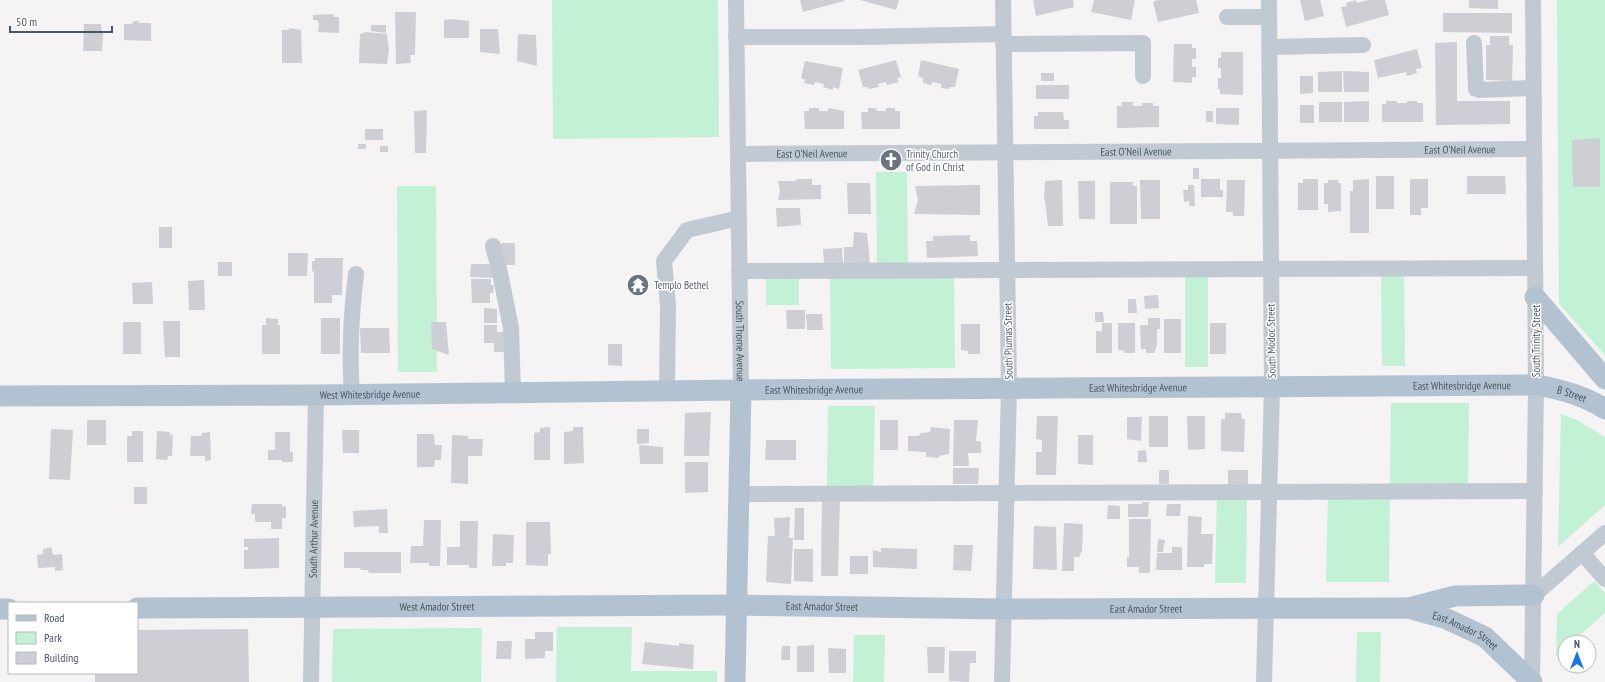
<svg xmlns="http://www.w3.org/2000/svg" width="1605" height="682" viewBox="0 0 1605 682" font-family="'PT Sans Narrow',sans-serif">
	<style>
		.green { fill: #c3f1d5 }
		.building { fill: #cdcfd5 }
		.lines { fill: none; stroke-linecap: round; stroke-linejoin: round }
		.minor { stroke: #c1cad2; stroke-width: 16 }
		.major { stroke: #b3c2d1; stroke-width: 21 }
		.labels { text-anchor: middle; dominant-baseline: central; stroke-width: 3; stroke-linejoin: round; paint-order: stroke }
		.street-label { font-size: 11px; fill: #4a5661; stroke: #fff }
		.worship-label { font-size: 11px; fill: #5b616d; stroke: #fff; text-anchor: start }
	</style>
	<rect width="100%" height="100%" fill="#f5f3f3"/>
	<path class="green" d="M 552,0 L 718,0 L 719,137 L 553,139 Z
		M 1557,0 L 1605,0 L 1605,355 L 1559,304 Z
		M 876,172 L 907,172 L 908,265 L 877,265 Z
		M 397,186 L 436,186 L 437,372 L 398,372 Z
		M 1381,273 L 1404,273 L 1405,366 L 1382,366 Z
		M 1185,274 L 1208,274 L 1208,367 L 1185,367 Z
		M 954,275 L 955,368 L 831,369 L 830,276 Z
		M 766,276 L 799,276 L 799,305 L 766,305 Z
		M 1391,403 L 1469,403 L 1468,485 L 1390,485 Z
		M 828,406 L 875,406 L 873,489 L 827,489 Z
		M 1561,414 L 1577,420 L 1605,437 L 1605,505 L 1558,547 Z
		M 1390,495 L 1389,582 L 1326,582 L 1328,496 Z
		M 1217,496 L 1247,496 L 1246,583 L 1215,583 Z
		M 1594,581 L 1605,593 L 1605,613 L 1572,642 L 1565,642 L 1565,648 L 1556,656 L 1557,614 Z
		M 557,627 L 632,627 L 631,671 L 717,671 L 717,682 L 556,682 Z
		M 482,628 L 481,682 L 332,682 L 333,629 Z
		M 1357,632 L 1381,632 L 1380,682 L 1356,682 Z
		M 854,635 L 885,635 L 884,682 L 853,682 Z"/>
	<path class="building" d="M 800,0 L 844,0 L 844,1 L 803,12 Z
		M 860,0 L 899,0 L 896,10 Z
		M 1033,0 L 1073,0 L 1074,7 L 1036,16 Z
		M 1094,0 L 1135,0 L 1131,20 L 1091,12 Z
		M 1157,0 L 1196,0 L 1199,13 L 1158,22 L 1153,2 Z
		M 1300,0 L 1320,0 L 1324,16 L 1305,21 Z
		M 1356,0 L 1357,3 L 1368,0 L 1385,0 L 1389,15 L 1346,27 L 1341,7 L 1347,6 L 1346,3 Z
		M 1469,0 L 1498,0 L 1498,9 L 1469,8 Z
		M 395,12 L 416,12 L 415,55 L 410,55 L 411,63 L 396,64 Z
		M 1443,13 L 1512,13 L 1512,33 L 1443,32 Z
		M 333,14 L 334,17 L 339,17 L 339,33 L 318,32 L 319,23 L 317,20 L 313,20 L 313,15 Z
		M 451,19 L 469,21 L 469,38 L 444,38 L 444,20 Z
		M 134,21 L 139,21 L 139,23 L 151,23 L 151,41 L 124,40 L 124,24 L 132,24 Z
		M 84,24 L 101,24 L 103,36 L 102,51 L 83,51 Z
		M 371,25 L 386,25 L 386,33 L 371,31 Z
		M 289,28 L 301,30 L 302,63 L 282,63 L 282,30 L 289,30 Z
		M 480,29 L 498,29 L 500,54 L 480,52 Z
		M 366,32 L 387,34 L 389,50 L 387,64 L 359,63 L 360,34 Z
		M 518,34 L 536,35 L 537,66 L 517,61 Z
		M 1490,36 L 1509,36 L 1509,45 L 1513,45 L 1512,81 L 1486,80 L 1486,45 L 1490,45 Z
		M 1457,42 L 1457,101 L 1510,101 L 1510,124 L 1436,125 L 1435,43 Z
		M 1174,44 L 1192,44 L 1192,48 L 1196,48 L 1196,59 L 1192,59 L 1192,67 L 1196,67 L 1196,77 L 1192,77 L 1192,83 L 1173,82 Z
		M 1417,49 L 1422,68 L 1416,69 L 1417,73 L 1407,76 L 1406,72 L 1378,78 L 1374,60 Z
		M 1221,52 L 1243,52 L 1243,95 L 1220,94 L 1220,89 L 1218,89 L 1218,78 L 1221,78 L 1221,68 L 1218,68 L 1218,58 L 1221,58 Z
		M 896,60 L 901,77 L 897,78 L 899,82 L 887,85 L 886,82 L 878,84 L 879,87 L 868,89 L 867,87 L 863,87 L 858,70 Z
		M 921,60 L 959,69 L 955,87 L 950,87 L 949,89 L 941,88 L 941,84 L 932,82 L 931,85 L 923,83 L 923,78 L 918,76 Z
		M 805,61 L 843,68 L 839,89 L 833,87 L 833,90 L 823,87 L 824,84 L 815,82 L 814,85 L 804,83 L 805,80 L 801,78 Z
		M 1342,71 L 1342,92 L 1318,92 L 1318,72 Z
		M 1343,71 L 1369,72 L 1369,92 L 1344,92 Z
		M 1041,73 L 1054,73 L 1054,81 L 1041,81 Z
		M 1300,76 L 1313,76 L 1313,93 L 1300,94 Z
		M 1036,85 L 1069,85 L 1069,99 L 1036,99 Z
		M 1369,101 L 1369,122 L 1344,122 L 1344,102 Z
		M 1386,101 L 1397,101 L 1397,103 L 1407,103 L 1407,101 L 1417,101 L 1417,103 L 1423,103 L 1423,122 L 1382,122 L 1382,104 L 1386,104 Z
		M 1122,102 L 1133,102 L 1133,106 L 1142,106 L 1142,103 L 1153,103 L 1153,106 L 1159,106 L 1159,127 L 1117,128 L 1117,106 L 1122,106 Z
		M 1319,102 L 1342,102 L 1342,122 L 1319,122 Z
		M 1300,105 L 1314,105 L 1314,123 L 1300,123 Z
		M 809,108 L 819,108 L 819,111 L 828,111 L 828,108 L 844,111 L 844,129 L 805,129 L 804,111 L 809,111 Z
		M 868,108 L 876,108 L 877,111 L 886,111 L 886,108 L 895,108 L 895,111 L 900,111 L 900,129 L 862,129 L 861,112 L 868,112 Z
		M 1216,108 L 1239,108 L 1239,125 L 1216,124 Z
		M 427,110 L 426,153 L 415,153 L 414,111 Z
		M 1206,111 L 1213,111 L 1213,122 L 1206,122 Z
		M 1038,112 L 1063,112 L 1064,120 L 1069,120 L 1069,129 L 1034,129 L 1034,116 L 1038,116 Z
		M 365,129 L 383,129 L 383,140 L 365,140 Z
		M 1600,138 L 1600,187 L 1573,187 L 1572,140 Z
		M 358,144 L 366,144 L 366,149 L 358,149 Z
		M 380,146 L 388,146 L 388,152 L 380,152 Z
		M 1193,168 L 1199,168 L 1199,179 L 1193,179 Z
		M 1376,176 L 1394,176 L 1394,209 L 1376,209 Z
		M 1467,176 L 1505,176 L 1506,194 L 1467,194 Z
		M 797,179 L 812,179 L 812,185 L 821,185 L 821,199 L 778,200 L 780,191 L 778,181 L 796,181 Z
		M 1201,179 L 1220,179 L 1220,190 L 1223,190 L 1223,197 L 1201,197 Z
		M 1303,179 L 1318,179 L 1318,210 L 1298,210 L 1298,183 L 1303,183 Z
		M 1369,179 L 1369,233 L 1350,233 L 1350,191 L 1353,191 L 1353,180 Z
		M 1410,179 L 1428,179 L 1428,208 L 1421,208 L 1421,215 L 1410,215 Z
		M 1062,180 L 1063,226 L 1048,226 L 1045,200 L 1044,200 L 1045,181 Z
		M 1140,180 L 1160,180 L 1160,219 L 1141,219 Z
		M 1227,180 L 1245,180 L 1244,216 L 1233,216 L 1233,212 L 1226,212 Z
		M 1328,180 L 1338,180 L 1338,183 L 1341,183 L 1341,211 L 1328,212 L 1328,204 L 1324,204 L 1324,183 L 1328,183 Z
		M 1078,181 L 1095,181 L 1095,219 L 1079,219 Z
		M 1110,182 L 1133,182 L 1133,186 L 1137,186 L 1137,224 L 1110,224 Z
		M 847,183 L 870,183 L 871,214 L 848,214 Z
		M 980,185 L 980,215 L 914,214 L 918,200 L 915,186 Z
		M 1188,185 L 1194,185 L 1195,206 L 1189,206 L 1189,201 L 1184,202 L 1183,190 L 1188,190 Z
		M 776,208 L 800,208 L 801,225 L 777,227 Z
		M 159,227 L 172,227 L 172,248 L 159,248 Z
		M 854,232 L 867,233 L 870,263 L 844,263 L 844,247 L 853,247 Z
		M 970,235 L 970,241 L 977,241 L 978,256 L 927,258 L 926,241 L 933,241 L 933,236 Z
		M 502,243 L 515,243 L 515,265 L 502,265 L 498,244 L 502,244 Z
		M 842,248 L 843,264 L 824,264 L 823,249 Z
		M 288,253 L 308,253 L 307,276 L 288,276 Z
		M 315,258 L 343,258 L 342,295 L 332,295 L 332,303 L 314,303 L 314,272 L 312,271 L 312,261 L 315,261 Z
		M 218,262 L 232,262 L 232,276 L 218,276 Z
		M 471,264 L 491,264 L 491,271 L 494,271 L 494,278 L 470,277 Z
		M 471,279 L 491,279 L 491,285 L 494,285 L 493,293 L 490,293 L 490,303 L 472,303 Z
		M 204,280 L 205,310 L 189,310 L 188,281 Z
		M 152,282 L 153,304 L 133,304 L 132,283 Z
		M 1158,295 L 1159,308 L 1145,309 L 1144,296 Z
		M 1128,299 L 1136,299 L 1137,313 L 1128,313 Z
		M 484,308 L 497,309 L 497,323 L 484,323 Z
		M 786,310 L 805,310 L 805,329 L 787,329 Z
		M 1095,312 L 1103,312 L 1104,322 L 1095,322 Z
		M 806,314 L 822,314 L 823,330 L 807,330 Z
		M 266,318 L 278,319 L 278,325 L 280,325 L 280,354 L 262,354 L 262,325 L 266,325 Z
		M 321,318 L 340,318 L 340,354 L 321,354 Z
		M 1148,318 L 1160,318 L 1160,329 L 1157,329 L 1157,345 L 1154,353 L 1146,353 L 1146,349 L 1141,349 L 1140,325 L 1148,325 Z
		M 1164,319 L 1181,319 L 1181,353 L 1164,353 Z
		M 163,321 L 180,321 L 180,357 L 165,357 Z
		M 123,322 L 141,322 L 141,354 L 123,354 Z
		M 431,322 L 446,322 L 449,355 L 432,349 Z
		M 1102,323 L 1112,323 L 1112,353 L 1096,353 L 1096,331 L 1102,331 Z
		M 1118,323 L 1135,323 L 1135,353 L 1125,353 L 1123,350 L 1118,350 Z
		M 1210,323 L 1226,323 L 1226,354 L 1210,354 Z
		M 961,324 L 980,324 L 980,354 L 968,354 L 968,351 L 961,350 Z
		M 484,325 L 497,325 L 497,332 L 508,332 L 507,352 L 494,352 L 494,343 L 484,343 Z
		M 360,328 L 389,328 L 390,353 L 361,353 Z
		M 608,344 L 622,344 L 622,366 L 608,365 Z
		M 711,412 L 709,456 L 684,456 L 685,413 Z
		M 1225,413 L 1241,413 L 1242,419 L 1245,419 L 1244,452 L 1221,451 L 1221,419 L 1225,419 Z
		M 1037,416 L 1058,416 L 1056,475 L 1036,475 L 1036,452 L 1042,452 L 1042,440 L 1036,439 Z
		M 1149,416 L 1168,416 L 1168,447 L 1149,447 Z
		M 1187,416 L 1205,416 L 1205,449 L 1188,450 Z
		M 1127,417 L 1142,417 L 1141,441 L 1127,439 Z
		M 87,420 L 106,420 L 106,445 L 87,445 Z
		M 880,420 L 898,420 L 898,450 L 880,450 Z
		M 954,420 L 978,420 L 976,441 L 981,442 L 981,453 L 968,453 L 969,466 L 953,466 Z
		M 550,427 L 550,460 L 534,460 L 534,433 L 540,432 L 540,428 Z
		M 573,427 L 583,427 L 584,463 L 564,464 L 564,432 L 573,431 Z
		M 931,427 L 950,429 L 949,454 L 939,456 L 939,458 L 926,457 L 926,452 L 908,451 L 908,436 L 918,436 L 921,433 L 930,432 Z
		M 51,429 L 73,430 L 70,480 L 49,479 Z
		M 637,429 L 649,429 L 649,443 L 637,444 Z
		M 342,430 L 359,430 L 359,453 L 343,453 Z
		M 132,431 L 143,431 L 143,462 L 127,462 L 127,436 L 132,436 Z
		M 157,431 L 170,432 L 170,435 L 173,435 L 172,456 L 168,456 L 167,460 L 156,459 Z
		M 210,432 L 211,460 L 205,461 L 205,456 L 190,456 L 191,436 L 201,436 L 202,433 Z
		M 275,432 L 290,432 L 290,452 L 293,452 L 293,462 L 282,462 L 282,460 L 268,460 L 268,450 L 275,450 Z
		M 417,434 L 434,434 L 435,445 L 442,445 L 441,460 L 435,460 L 434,467 L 417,467 Z
		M 452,435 L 468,436 L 468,439 L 483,439 L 482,456 L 468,456 L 468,484 L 451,483 Z
		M 1078,435 L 1093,435 L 1093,465 L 1078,464 Z
		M 766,440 L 796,440 L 796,460 L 765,460 Z
		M 639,445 L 663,447 L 663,464 L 640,464 Z
		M 1146,450 L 1147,462 L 1138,462 L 1138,451 Z
		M 685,462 L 708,462 L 708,492 L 685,493 Z
		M 953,468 L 979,468 L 978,484 L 953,484 Z
		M 1159,470 L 1169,470 L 1169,484 L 1159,484 Z
		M 1228,470 L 1248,470 L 1248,485 L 1228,484 Z
		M 134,487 L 147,487 L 147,504 L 134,504 Z
		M 840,497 L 838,576 L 821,576 L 822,498 Z
		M 1142,502 L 1149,502 L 1148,517 L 1128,517 L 1128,504 L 1142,504 Z
		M 252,504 L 282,504 L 282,506 L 286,507 L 286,518 L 282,518 L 282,529 L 271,529 L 271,522 L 255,522 L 255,514 L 251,514 Z
		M 1167,504 L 1181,504 L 1180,516 L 1166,516 Z
		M 1108,505 L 1120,506 L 1120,519 L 1107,519 Z
		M 795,508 L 804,508 L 804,540 L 794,540 Z
		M 387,509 L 388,533 L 379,533 L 379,526 L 354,527 L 353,511 Z
		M 1188,516 L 1202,517 L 1201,534 L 1213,534 L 1212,564 L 1204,564 L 1204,567 L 1187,567 Z
		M 790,517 L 789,538 L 793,538 L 791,584 L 766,582 L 768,536 L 775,536 L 774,518 Z
		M 1129,519 L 1151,519 L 1150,573 L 1139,573 L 1139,567 L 1127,567 L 1127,557 L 1129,557 Z
		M 424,520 L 441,520 L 440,566 L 429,566 L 429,563 L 410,563 L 411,546 L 423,546 Z
		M 460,521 L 478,521 L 477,568 L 469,568 L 469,565 L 447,565 L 447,547 L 460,547 Z
		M 526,522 L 550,522 L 551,554 L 548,554 L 548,566 L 526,565 Z
		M 1064,523 L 1083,524 L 1082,551 L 1079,557 L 1074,557 L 1074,571 L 1062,571 Z
		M 1034,526 L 1056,527 L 1057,570 L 1033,569 Z
		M 493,534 L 514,535 L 513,563 L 506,563 L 506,566 L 492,566 Z
		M 279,538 L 279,568 L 244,569 L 244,550 L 248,550 L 248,547 L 244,547 L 244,539 Z
		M 1158,539 L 1165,540 L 1163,552 L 1157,552 Z
		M 954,545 L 973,545 L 971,571 L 953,570 Z
		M 51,547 L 53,555 L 62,554 L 63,570 L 55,571 L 55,567 L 38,568 L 37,555 L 43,554 L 43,549 Z
		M 1172,547 L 1182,547 L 1182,570 L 1156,570 L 1157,553 L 1172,553 Z
		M 881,548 L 917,549 L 917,569 L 873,567 L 873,550 L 881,552 Z
		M 794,549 L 813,549 L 813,582 L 794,581 Z
		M 344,552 L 401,552 L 401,573 L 369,573 L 368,570 L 361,570 L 360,568 L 344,568 Z
		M 850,556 L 868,556 L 868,574 L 850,574 Z
		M 248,629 L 249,682 L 95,682 L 95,673 L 137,673 L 137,630 Z
		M 535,632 L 553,632 L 553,651 L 545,651 L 545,658 L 525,659 L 525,639 L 535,639 Z
		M 497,641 L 512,641 L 511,659 L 496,659 Z
		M 645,642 L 679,646 L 679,643 L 694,645 L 693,669 L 642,664 Z
		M 814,645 L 814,672 L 797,672 L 797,646 Z
		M 782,646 L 790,646 L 790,660 L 781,660 Z
		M 927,647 L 945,647 L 944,673 L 928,673 Z
		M 828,648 L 846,649 L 846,673 L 829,673 Z
		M 949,651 L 976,651 L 976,663 L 970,663 L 969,682 L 949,681 Z"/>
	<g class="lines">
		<g class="minor">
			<path id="s1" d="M 736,0 L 741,390"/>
			<path d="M 1227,17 L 1269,17"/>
			<path d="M 736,37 L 860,37 L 1003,34"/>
			<path d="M 1474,43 L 1476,89 L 1479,90 L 1533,88"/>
			<path d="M 1003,44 L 1143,43 L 1143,76"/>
			<path d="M 1269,47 L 1363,45"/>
			<path id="s2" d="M 738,154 L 1533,149"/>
			<path d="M 493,246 L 500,273 L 511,328 L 513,393"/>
			<path d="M 739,271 L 1535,268"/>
			<path d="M 667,391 L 668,305 L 664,261 L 687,230 L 739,218"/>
			<path d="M 352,394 C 349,354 351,315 356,274"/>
			<path d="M 739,494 L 1535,491"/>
			<path d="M 1582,553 L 1605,579"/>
			<path d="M 1534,595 L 1605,533"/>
			<path id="s3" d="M 311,682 L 316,395"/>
			<path d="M 1002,682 L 1009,388 L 1003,0"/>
			<path d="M 1264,682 L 1272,388 L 1269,0"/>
			<path d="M 1532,682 L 1536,385 L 1533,0"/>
		</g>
		<g class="major">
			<path d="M 1535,297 L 1605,379"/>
			<path id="s4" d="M 0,396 L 316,395 L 741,390 L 1536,385 C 1560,389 1585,396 1605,409"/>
			<path id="s5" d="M 137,608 L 736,605 L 1003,609 L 1408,608 L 1447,619 L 1485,637 L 1532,682"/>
			<path d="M 1409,608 L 1455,596 L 1534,595"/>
			<path d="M 0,609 L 9,609"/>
			<path d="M 735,682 L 741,390"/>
		</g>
	</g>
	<defs>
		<g id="church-disc" transform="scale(1.15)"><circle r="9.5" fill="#6b7280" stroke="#fff"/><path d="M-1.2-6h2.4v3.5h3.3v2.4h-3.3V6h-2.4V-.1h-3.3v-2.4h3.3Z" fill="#fff"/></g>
		<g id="temple-disc" transform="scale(1.15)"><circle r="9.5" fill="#6b7280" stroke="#fff"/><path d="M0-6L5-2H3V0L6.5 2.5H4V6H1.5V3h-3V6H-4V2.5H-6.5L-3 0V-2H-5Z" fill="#fff"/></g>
	</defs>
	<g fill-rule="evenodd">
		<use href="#church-disc" x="891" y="160"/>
		<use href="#temple-disc" x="638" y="285"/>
	</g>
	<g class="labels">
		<g class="street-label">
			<text stroke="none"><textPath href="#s2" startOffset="722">East O'Neil Avenue</textPath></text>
			<text stroke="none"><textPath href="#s2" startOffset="398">East O'Neil Avenue</textPath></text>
			<text stroke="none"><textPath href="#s2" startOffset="74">East O'Neil Avenue</textPath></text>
			<text stroke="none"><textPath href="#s1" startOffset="341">South Thorne Avenue</textPath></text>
			<text transform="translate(1008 341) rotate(-91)">South Plumas Street</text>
			<text transform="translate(1271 341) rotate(-91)">South Modoc Street</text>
			<text transform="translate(1536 341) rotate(-90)">South Trinity Street</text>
			<text stroke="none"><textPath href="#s4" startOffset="1462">East Whitesbridge Avenue</textPath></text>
			<text stroke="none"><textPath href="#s4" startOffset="1138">East Whitesbridge Avenue</textPath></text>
			<text stroke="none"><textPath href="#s4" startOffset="814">East Whitesbridge Avenue</textPath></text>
			<text stroke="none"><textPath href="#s4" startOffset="370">West Whitesbridge Avenue</textPath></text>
			<text stroke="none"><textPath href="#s4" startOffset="1573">B Street</textPath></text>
			<text stroke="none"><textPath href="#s3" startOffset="143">South Arthur Avenue</textPath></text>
			<text stroke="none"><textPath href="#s5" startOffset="300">West Amador Street</textPath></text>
			<text stroke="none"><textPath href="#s5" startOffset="685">East Amador Street</textPath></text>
			<text stroke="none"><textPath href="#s5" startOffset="1009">East Amador Street</textPath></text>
			<text stroke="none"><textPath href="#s5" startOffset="1333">East Amador Street</textPath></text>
		</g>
		<g class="worship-label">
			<text x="906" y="154">Trinity Church<tspan x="906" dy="13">of God in Christ</tspan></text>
			<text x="654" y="285">Templo Bethel</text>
		</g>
	</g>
	<rect x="8" y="602" width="130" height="72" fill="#ffffff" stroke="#b7bbc0"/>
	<rect x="16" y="615" width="20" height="6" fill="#b3c2d1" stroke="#b7bbc0"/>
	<text x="44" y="622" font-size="12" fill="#4a5661">Road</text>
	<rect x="16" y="632" width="20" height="12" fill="#c3f1d5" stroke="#b7bbc0"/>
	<text x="44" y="642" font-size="12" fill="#4a5661">Park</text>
	<rect x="16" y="652" width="20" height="12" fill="#cdcfd5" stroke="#b7bbc0"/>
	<text x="44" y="662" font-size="12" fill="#4a5661">Building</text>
	<g transform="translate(1577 654)"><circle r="19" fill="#ffffff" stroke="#b7bbc0"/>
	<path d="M0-3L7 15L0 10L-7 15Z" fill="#1a73e8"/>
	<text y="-6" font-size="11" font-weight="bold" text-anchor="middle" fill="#4a5661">N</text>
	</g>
	<path d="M10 26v6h102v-6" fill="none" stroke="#4a5661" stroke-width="2"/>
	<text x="16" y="26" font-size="12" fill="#4a5661" stroke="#ffffff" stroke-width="3" paint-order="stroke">50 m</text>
</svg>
